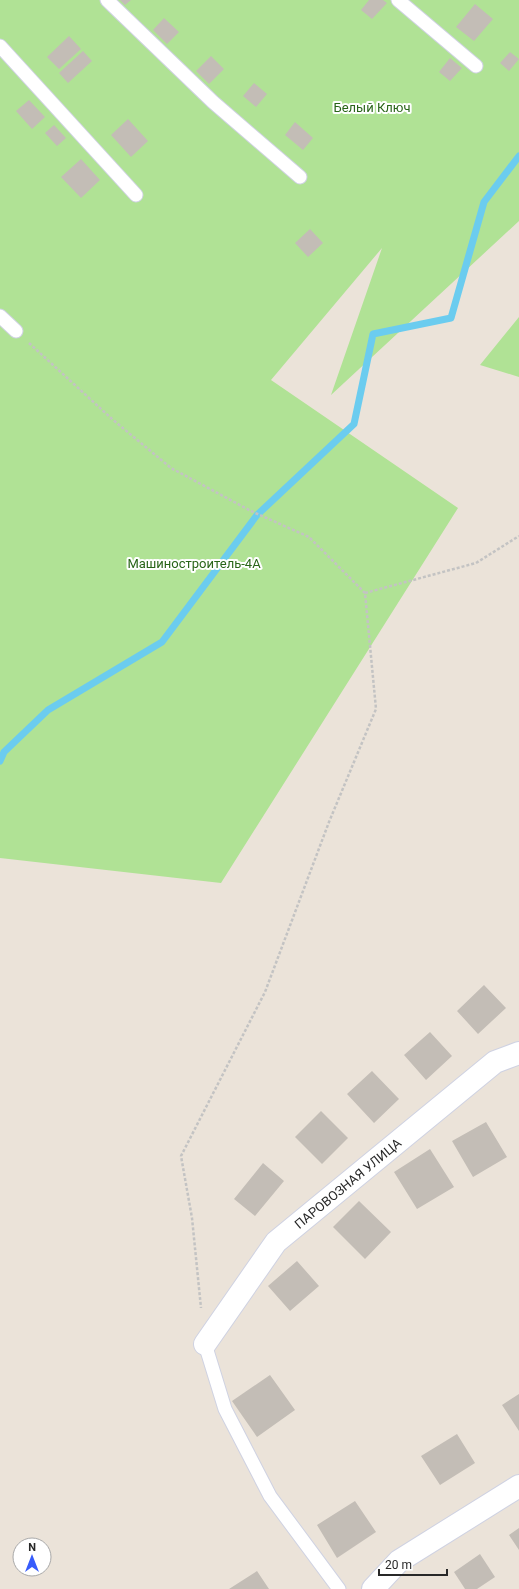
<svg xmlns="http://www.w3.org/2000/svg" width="519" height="1589" viewBox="0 0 519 1589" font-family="Roboto,sans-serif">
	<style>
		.green { fill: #b0e295 }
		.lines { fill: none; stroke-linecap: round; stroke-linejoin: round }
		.stream { stroke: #6bccef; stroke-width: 7 }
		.building { fill: #c3bdb6 }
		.lane-casing { stroke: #cfd2e2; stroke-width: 15 }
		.street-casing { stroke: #cfd2e2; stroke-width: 24 }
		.path { stroke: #c3c3c3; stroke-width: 2.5; stroke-dasharray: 3 2; stroke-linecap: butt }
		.lane { stroke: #fff; stroke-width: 13 }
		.street { stroke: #fff; stroke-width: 22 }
		.labels { text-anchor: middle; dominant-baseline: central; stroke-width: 4; stroke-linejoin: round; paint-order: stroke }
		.park-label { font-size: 13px; fill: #296519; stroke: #fff }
		.street-label { font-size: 13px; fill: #282828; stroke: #fff }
	</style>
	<rect width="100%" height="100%" fill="#ebe3d9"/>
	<path class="green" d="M 0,0 L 519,0 L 519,221 L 331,395 L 382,248 L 271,380 L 458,508 L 221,883 L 0,858 Z
		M 519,317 L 519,377 L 480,365 Z"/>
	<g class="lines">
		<path class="stream" d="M 0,761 L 4,752 L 48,710 L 162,642 L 257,515 L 354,424 L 373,334 L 451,318 L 484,202 L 519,156"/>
	</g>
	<path class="building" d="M 120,0 L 131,0 L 125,5 Z
		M 369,0 L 383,0 L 387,3 L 372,19 L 361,10 Z
		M 475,4 L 493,19 L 474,41 L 456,27 Z
		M 164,18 L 179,32 L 167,44 L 153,30 Z
		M 69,36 L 81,49 L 59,69 L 47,57 Z
		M 83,51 L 92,61 L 68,83 L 59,73 Z
		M 510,52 L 519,59 L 509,71 L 500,63 Z
		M 211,56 L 224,69 L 209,84 L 196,71 Z
		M 450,58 L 462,68 L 450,81 L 439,72 Z
		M 254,83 L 267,94 L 256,107 L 243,96 Z
		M 29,100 L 45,117 L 32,129 L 16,111 Z
		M 128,119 L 148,141 L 131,157 L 111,135 Z
		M 295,122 L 313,138 L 303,150 L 285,135 Z
		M 54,125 L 66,138 L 57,146 L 45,133 Z
		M 81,159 L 100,180 L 81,198 L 61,177 Z
		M 310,229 L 323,243 L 308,257 L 295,243 Z
		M 484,985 L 506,1008 L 478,1034 L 457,1011 Z
		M 430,1032 L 452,1056 L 426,1080 L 404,1055 Z
		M 372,1071 L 399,1099 L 374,1123 L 347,1094 Z
		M 321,1111 L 348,1138 L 322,1164 L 295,1137 Z
		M 486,1122 L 507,1157 L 473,1177 L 452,1141 Z
		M 430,1149 L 454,1187 L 417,1209 L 394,1172 Z
		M 263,1163 L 284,1181 L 255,1216 L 234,1199 Z
		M 359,1201 L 391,1232 L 365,1259 L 333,1227 Z
		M 297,1261 L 319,1286 L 290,1311 L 268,1286 Z
		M 270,1375 L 295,1410 L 257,1437 L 232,1401 Z
		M 519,1394 L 519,1431 L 502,1405 Z
		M 457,1434 L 475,1463 L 440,1485 L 421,1456 Z
		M 355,1501 L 376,1532 L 337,1558 L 317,1525 Z
		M 519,1528 L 519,1550 L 509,1535 Z
		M 480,1554 L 495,1577 L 477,1589 L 465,1589 L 454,1572 Z
		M 257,1571 L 269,1589 L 229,1589 Z"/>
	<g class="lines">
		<g class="lane-casing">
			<path id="lane" d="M 107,0 L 213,102 L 300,177
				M 398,0 L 476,66
				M 0,46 L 136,195
				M 0,316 L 16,331
				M 205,1344 L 225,1409 L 270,1496 L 339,1589"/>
		</g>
		<g class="street-casing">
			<g id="street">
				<path id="s1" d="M 205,1344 L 276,1242 L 495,1062 L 519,1053"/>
				<path d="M 373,1589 L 399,1561 L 519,1486"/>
			</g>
		</g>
		<path class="path" d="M 29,343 L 112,419 L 171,468 L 251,511 L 309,537 L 365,593 L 376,709 L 329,822 L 265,992 L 181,1156 L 192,1218 L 201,1308
			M 365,593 L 476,563 L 519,536"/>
		<use href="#lane" class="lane"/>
		<use href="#street" class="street"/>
	</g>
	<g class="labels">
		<g class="park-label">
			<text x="372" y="107">Белый Ключ</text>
			<text x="194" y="563">Машиностроитель-4А</text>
		</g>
		<g class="street-label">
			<text stroke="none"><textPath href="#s1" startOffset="217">ПАРОВОЗНАЯ УЛИЦА</textPath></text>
		</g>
	</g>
	<g transform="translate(32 1557)"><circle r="19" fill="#ffffff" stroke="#a9a9a9"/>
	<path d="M0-3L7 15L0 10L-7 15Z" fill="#375cfb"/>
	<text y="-6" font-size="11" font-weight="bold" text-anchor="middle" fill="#282828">N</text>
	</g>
	<path d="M379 1569v6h68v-6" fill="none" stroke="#282828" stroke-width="2"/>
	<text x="385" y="1569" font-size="12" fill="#282828" stroke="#ffffff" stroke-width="3" paint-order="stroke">20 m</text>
</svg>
